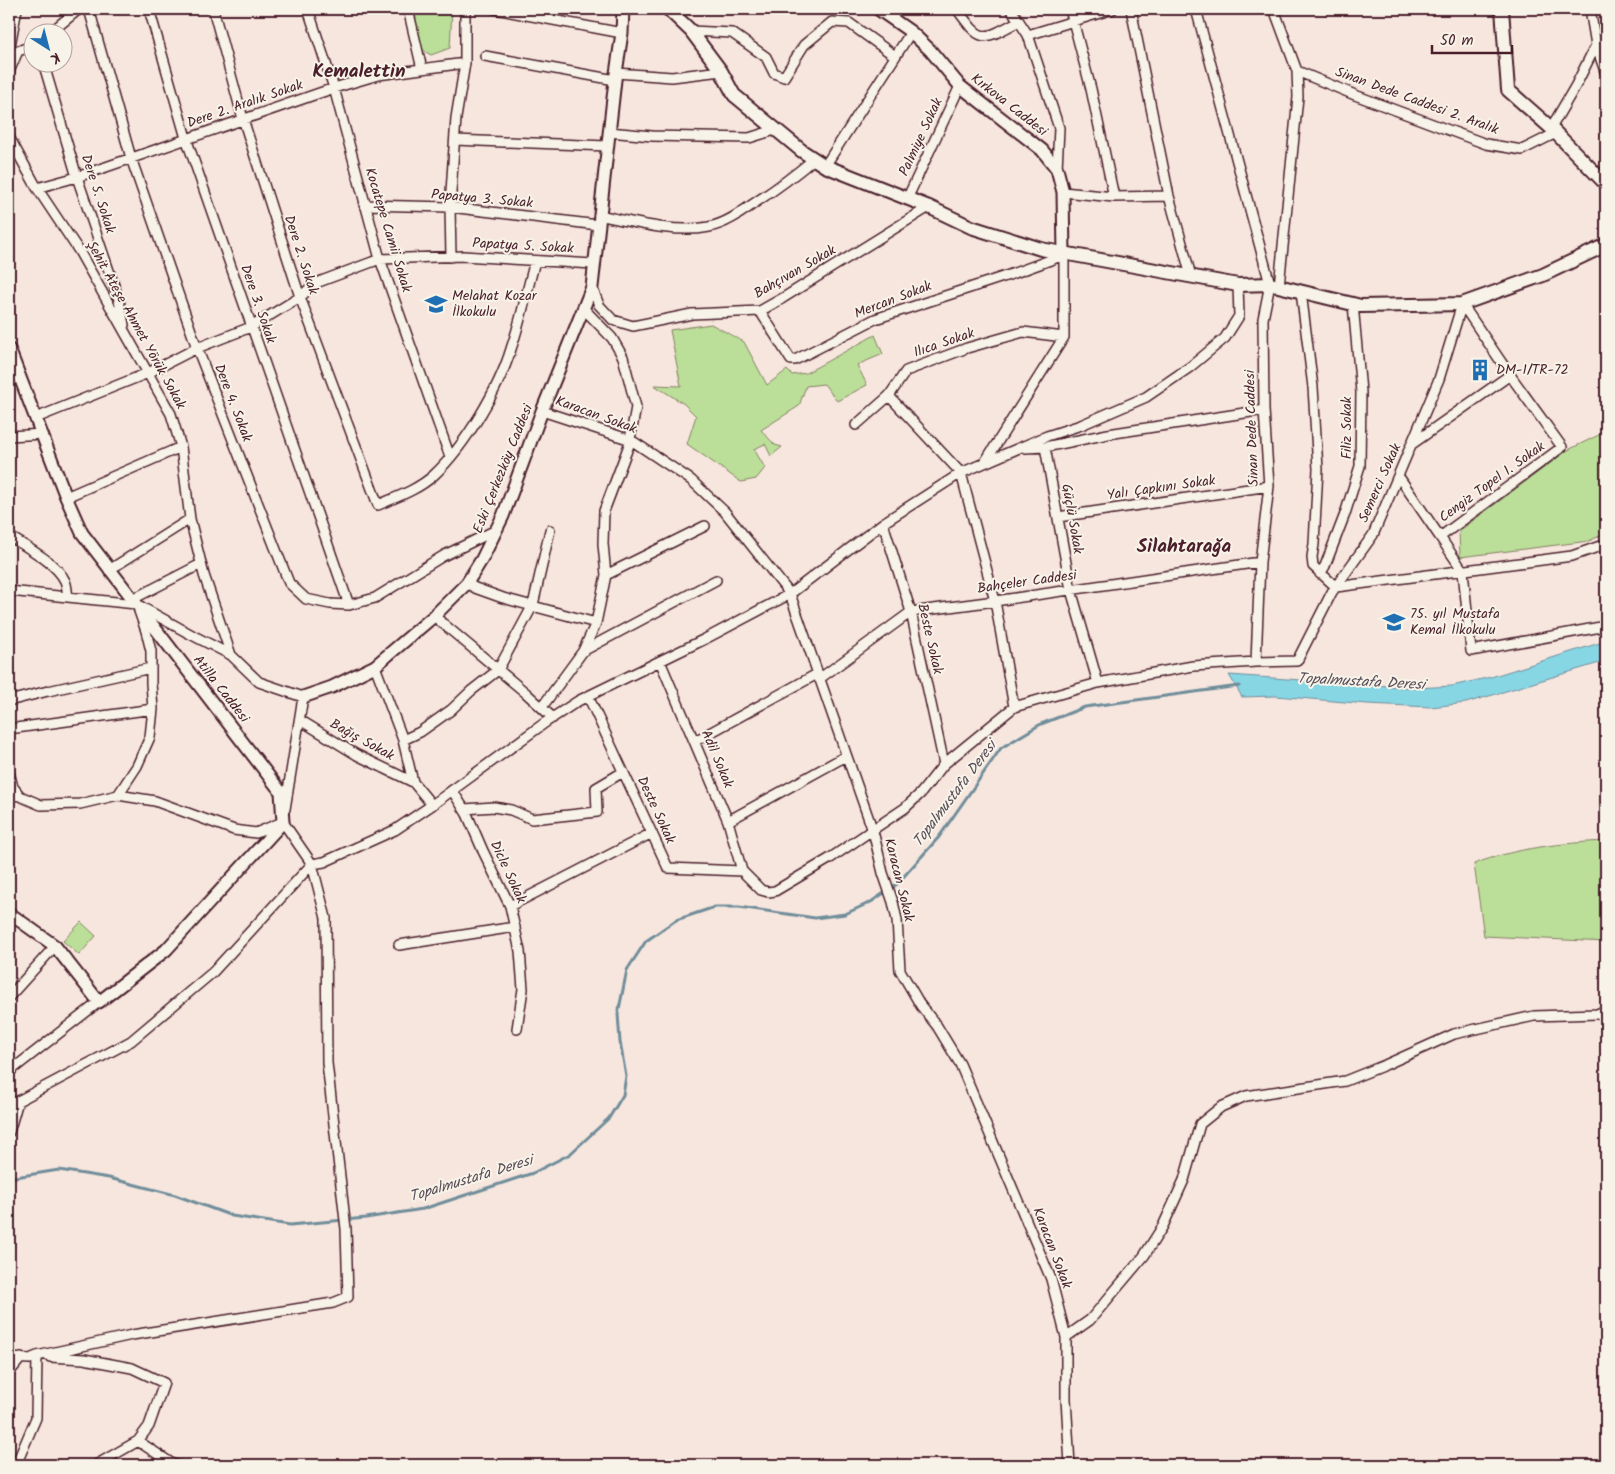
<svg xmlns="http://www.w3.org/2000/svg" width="1615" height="1474" viewBox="0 0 1615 1474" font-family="Kalam,sans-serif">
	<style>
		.green { fill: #bbdf99; stroke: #827f62 }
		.water { fill: #87d6e4; stroke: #6f8d9a }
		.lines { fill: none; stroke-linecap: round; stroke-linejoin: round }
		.stream { stroke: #6f8d9a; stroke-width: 3 }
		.minor-casing { stroke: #4a1f2b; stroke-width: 12 }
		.tertiary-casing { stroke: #4a1f2b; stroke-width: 15 }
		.secondary-casing { stroke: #4a1f2b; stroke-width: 16 }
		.minor { stroke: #f7f3e8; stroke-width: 9 }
		.tertiary { stroke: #f7f3e8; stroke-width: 11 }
		.secondary { stroke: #f7f3e8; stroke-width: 12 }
		.labels { text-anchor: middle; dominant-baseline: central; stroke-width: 4; stroke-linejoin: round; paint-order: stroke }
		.street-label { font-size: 14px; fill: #4a1f2b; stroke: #f7f3e8 }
		.poi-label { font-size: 14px; fill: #4a1f2b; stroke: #f7f3e8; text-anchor: start }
		.water-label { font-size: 15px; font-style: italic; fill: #594d59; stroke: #f7f3e8 }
		.district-label { font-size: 19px; font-weight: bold; fill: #4a1f2b; stroke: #f7f3e8 }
	</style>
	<rect width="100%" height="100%" fill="#f7e6de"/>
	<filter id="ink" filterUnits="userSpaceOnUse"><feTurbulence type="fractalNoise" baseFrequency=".02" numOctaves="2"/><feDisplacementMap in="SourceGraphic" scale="10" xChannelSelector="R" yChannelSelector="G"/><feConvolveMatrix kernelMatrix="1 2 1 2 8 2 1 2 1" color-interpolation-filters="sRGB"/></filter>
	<g filter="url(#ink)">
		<path class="green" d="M 414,9 L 452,9 L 450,48 L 431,55 L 421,49 Z
			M 711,324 L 744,342 L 767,385 L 787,370 L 792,375 L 806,373 L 875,335 L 883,354 L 857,365 L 867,385 L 837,401 L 824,384 L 806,386 L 799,406 L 761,430 L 775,445 L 782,447 L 771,456 L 765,444 L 754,449 L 765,468 L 756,479 L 741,482 L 687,444 L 696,416 L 684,404 L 654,385 L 681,386 L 670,330 Z
			M 1601,434 L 1606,447 L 1606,533 L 1589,541 L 1460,557 L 1459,531 L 1568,450 Z
			M 1606,841 L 1606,942 L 1484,936 L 1474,864 C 1515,848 1562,843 1606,841 Z
			M 81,922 L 96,936 L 79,955 L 63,941 Z"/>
		<path class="water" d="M 1606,641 L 1606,661 L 1466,703 L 1431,707 L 1367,704 L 1276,696 L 1242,697 L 1229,675 L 1417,688 L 1452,686 L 1491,677 Z"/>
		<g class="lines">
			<path class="stream" d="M 9,1178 L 59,1170 L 109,1178 L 175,1195 L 232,1216 L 290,1225 L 366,1218 L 423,1209 L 533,1173 L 570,1154 L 609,1118 L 623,1095 L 626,1076 L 620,1042 L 618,1014 L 627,970 L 646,941 L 676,920 L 715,907 L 739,907 L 815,918 L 845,914 L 871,902 L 897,884 L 939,837 L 1001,748 L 1041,724 L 1085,707 L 1239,686"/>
			<g class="minor-casing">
				<path id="minor" d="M 89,9 L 131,158 L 197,348 L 289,583 L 306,599 L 330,604 L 349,605 L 375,598 L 443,556 L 496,530
					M 149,9 L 186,138 L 349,605
					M 213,9 L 243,119 L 300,297 L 378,505 C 397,497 419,489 434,475 C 465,446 499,389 511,349 C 521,320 527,290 535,261
					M 308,9 L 334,88 L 380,259 L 450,457
					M 408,9 L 422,69
					M 495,9 L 622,33
					M 957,9 C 982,44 982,41 1019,21
					M 1011,9 L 1028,35 L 1059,128 L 1057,169
					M 1070,9 L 1091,89 L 1114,197
					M 1131,9 L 1169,196 L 1191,276
					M 1196,9 L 1270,284 L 1263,319 L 1264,410 L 1269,486 L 1260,562 L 1256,662
					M 1274,9 L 1297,71 L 1298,97 L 1279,286
					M 1590,9 L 1596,45 L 1606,74
					M 691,31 L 732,33 L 766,57 L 774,73 L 784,77 L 804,45 L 832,22 L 849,23 L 895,56
					M 51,32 L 79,9
					M 1028,35 L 1113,9
					M 9,51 L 17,9
					M 485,56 L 615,80
					M 43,62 L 77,177 L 119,300 L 124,325
					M 1297,71 L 1355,95 L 1486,144 L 1522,150 L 1556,133
					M 9,72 L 18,51 L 32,46
					M 616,73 L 672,77 L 721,71
					M 1551,128 L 1576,85 L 1596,45
					M 609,132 L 652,136 L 749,138 L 775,130
					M 9,137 L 37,188 L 79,251 L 171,414 L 181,447 L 190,519 L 204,575 L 231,655 L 259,682 L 303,697 L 285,809
					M 455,140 L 607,146
					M 825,166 L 911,32
					M 37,188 L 77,177 L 334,88 L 378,75 L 465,63
					M 1063,192 L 1114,197 L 1169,196
					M 907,199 L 960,86
					M 364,205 L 450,207 L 598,225
					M 599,215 C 633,222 675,234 709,227 C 728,223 743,211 759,200 C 779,187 796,174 814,159
					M 451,257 L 450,207 L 456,118 L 465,63 L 465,9
					M 592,287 L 599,305 L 613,320 L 633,326 L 692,314 L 760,311 L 783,298 L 929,207
					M 1301,292 L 1313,387 L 1318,469 L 1314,544 L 1312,557 L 1313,566 L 1336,587 L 1572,556 L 1606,544
					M 760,311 L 791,360 L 795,360 L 875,319 L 1009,275 L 1064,255 L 1064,337 L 985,462
					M 889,396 L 961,473 L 995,601 L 1014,707
					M 542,411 L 631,440 L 691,480 L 725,512 L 790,594 L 873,831 L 883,873 L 893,902 L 897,920 L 900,970 L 921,1006 L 937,1026 L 960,1064 L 1051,1279 L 1066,1337 L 1066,1399 L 1070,1465
					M 36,418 L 148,373 L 197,348 L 251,327 L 300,297 L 316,283 L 380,259 L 463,256 L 593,264
					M 856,425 L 889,396 L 906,371 L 967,348 L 1023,332 L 1064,337
					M 9,436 L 43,434
					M 1412,444 L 1510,375
					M 1045,447 L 1071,590 L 1098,683
					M 1025,448 L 1045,447 L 1108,434 L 1264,410
					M 1399,477 L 1440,537 L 1562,447 L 1510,375 L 1462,304
					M 66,497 L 181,447
					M 1058,517 L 1269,486
					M 883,523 L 911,612 L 944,764
					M 9,536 C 25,546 57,563 65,581 C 67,585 67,592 68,597
					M 1440,537 L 1463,571 L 1471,651 L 1606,626
					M 109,570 L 190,519
					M 1320,574 L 1325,566 L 1345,514 L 1360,466 L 1361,392 L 1353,304
					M 606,575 L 705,526
					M 467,583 L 475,588 L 503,598 L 596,623
					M 9,591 L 136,604 L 192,635 L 231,655
					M 133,599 L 201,564
					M 434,616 L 526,693 L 553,718
					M 583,651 L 716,580
					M 660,661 L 728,821 L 742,871 L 761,890 L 768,892 L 775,891 L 829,859 L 905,808 L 921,793 L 944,764 L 1014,707 L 1098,683 L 1193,666 L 1256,662 L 1297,661 L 1332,592 L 1373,535 L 1439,379 L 1462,304
					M 375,666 L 403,740 L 413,782 L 432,805
					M 819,679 L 911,612 L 995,601 L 1260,562
					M 588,696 L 668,868 L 742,871
					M 9,701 L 48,691 L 151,668
					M 542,707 L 583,651 L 596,623 L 606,575 L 603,544 L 604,511 L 629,445 L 636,407 L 623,357 L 612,338 L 583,308
					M 300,720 L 357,755 L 413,782
					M 9,729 L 153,709
					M 403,740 L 420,732 L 451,710 L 471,691 L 498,670 L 533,605 L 550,530
					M 695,741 L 817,674
					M 9,772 L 13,787 L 20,796
					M 452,790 L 467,814 L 483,851 L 510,906 L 520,951 L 523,989 L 517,1029
					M 9,794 L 20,796 L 41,805 L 80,804 L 118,795 L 155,801 L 234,830 L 256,833 L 280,823
					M 118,795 L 137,766 L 150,737 L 153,709 L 151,683 L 151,651 L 146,631 L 139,611
					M 464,809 L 494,807 L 511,810 L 532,819 L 597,812 L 596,788 L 623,772
					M 728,821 L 846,756
					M 283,822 L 312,864 L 324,862 L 395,830 L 432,805 L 546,722 L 578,701 L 705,639 L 790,594 L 883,523 L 961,473 L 1047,436 L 1081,425 L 1146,397 L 1190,367 L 1225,338 L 1239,316 L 1238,285
					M 510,906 L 652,833
					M 399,945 L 515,927
					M 9,997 L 55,946
					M 9,1072 L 99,1002
					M 9,1103 L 18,1101 L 131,1041 L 213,972 L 312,864 L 326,918 L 327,1063 L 346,1229 L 348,1297 L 333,1303 L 132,1335 L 37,1356
					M 9,1132 L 18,1101
					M 1066,1337 L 1090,1320 L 1144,1256 L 1163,1226 L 1184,1180 L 1200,1124 L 1221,1107 L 1246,1096 L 1345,1081 L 1385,1065 L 1454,1034 L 1534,1016 L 1597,1014 L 1606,1010
					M 50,1357 L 84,1359 L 132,1368 L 164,1383 L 149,1426 L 138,1441 L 96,1465
					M 9,1358 L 30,1359 L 37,1356 L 36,1418 L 16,1465
					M 9,1373 L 21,1358
					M 138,1441 L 174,1465 L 177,1465"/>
			</g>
			<g class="tertiary-casing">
				<path id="tertiary" d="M 878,9 L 911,32 L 930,50 L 960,86 L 1042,150 L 1057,169 L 1063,192 L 1064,255
					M 9,349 L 66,497 L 82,533 L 281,792 L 283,822 L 166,950 L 99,1002 L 55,946 L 9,913
					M 303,697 L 332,687 L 375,666 L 434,616 L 467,583 L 482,559 L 503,516 L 542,411 L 592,287 L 615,80 L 622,33 L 623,9"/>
			</g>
			<g class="secondary-casing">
				<path id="secondary" d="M 668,9 L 691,31 L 721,71 L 734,95 L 802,151 L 825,166 L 929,207 L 971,227 L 1041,249 L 1238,285 L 1270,284 L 1361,306 L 1462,304 L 1543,275 L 1606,245
					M 1502,9 L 1508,90 L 1551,128 L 1606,184"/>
			</g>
			<use href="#minor" class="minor"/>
			<use href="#tertiary" class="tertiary"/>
			<use href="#secondary" class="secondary"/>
		</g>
	</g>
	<defs>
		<g id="school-bare" transform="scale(1.725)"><path d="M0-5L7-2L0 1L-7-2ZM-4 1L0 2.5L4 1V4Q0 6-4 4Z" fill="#1f6fb2" stroke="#f7f3e8" stroke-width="2.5" paint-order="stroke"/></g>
		<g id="building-bare" transform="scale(1.725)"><path d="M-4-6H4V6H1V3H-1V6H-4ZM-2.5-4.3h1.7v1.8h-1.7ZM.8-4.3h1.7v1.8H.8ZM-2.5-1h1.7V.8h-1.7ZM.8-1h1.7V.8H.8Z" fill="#1f6fb2" stroke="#f7f3e8" stroke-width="2.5" paint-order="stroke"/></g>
	</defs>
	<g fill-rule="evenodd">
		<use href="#school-bare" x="436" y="304"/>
		<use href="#building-bare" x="1480" y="370"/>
		<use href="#school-bare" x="1394" y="622"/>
	</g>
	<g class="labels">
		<g class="street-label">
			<text transform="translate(1417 101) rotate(20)">Sinan Dede Caddesi 2. Aralık</text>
			<text transform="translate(245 104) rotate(-19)">Dere 2. Aralık Sokak</text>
			<text transform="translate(1009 105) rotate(38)">Kırkova Caddesi</text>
			<text transform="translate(921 137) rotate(-65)">Palmiye Sokak</text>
			<text transform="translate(98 194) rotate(72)">Dere 5. Sokak</text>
			<text transform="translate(482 199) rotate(5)">Papatya 3. Sokak</text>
			<text transform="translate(388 230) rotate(73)">Kocatepe Camii Sokak</text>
			<text transform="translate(523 246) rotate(3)">Papatya 5. Sokak</text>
			<text transform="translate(301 255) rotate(72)">Dere 2. Sokak</text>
			<text transform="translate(795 272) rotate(-30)">Bahçıvan Sokak</text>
			<text transform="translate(893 300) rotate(-21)">Mercan Sokak</text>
			<text transform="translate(258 304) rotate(71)">Dere 3. Sokak</text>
			<text transform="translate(136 325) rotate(61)">Şehit Ateşe Ahmet Yörük Sokak</text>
			<text transform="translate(944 343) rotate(-19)">Ilıca Sokak</text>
			<text transform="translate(233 403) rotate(69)">Dere 4. Sokak</text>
			<text transform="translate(596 415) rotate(20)">Karacan Sokak</text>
			<text transform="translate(1252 428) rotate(-92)">Sinan Dede Caddesi</text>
			<text transform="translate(1347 428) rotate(-90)">Filiz Sokak</text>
			<text transform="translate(503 469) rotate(-68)">Eski Çerkezköy Caddesi</text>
			<text transform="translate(1492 482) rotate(-36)">Cengiz Topel 1. Sokak</text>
			<text transform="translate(1380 483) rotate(-66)">Semerci Sokak</text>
			<text transform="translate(1161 488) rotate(-8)">Yalı Çapkını Sokak</text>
			<text transform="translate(1072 519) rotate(80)">Güçlü Sokak</text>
			<text transform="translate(1027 582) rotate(-8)">Bahçeler Caddesi</text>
			<text transform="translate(930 639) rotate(77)">Beste Sokak</text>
			<text transform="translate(221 689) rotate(52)">Atilla Caddesi</text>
			<text transform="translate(362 740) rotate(29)">Bağış Sokak</text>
			<text transform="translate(717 759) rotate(67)">Adil Sokak</text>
			<text transform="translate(656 810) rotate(65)">Deste Sokak</text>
			<text transform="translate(508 872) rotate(65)">Dicle Sokak</text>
			<text transform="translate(899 880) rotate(76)">Karacan Sokak</text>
			<text transform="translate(1052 1248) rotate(69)">Karacan Sokak</text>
		</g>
		<g class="poi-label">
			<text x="452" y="296">Melahat Kozar<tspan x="452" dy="16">İlkokulu</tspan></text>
			<text x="1496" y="370">DM-1/TR-72</text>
			<text x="1410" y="614">75. yıl Mustafa<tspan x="1410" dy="16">Kemal İlkokulu</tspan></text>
		</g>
		<g class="water-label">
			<text transform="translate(1361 682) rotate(3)">Topalmustafa Deresi</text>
			<text transform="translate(955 794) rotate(-53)">Topalmustafa Deresi</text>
			<text transform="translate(471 1179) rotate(-17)">Topalmustafa Deresi</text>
		</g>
		<g class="district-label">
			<text x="359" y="72">Kemalettin</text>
			<text x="1184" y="547">Silahtarağa</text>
		</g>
	</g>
	<rect width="1615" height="1474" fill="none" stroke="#f7f3e8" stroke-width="30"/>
	<rect x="15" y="15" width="1585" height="1444" fill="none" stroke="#4a1f2b" stroke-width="2" filter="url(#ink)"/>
	<g transform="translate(48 48) rotate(144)"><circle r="24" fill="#f7f3e8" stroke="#b29e9c"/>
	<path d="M0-4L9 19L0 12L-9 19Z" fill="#1f6fb2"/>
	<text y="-8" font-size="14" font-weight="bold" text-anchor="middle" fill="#4a1f2b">K</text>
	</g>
	<path d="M1432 45v8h80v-8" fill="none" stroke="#4a1f2b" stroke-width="2.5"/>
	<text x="1440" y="45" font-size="15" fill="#4a1f2b" stroke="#f7f3e8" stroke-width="4" paint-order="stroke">50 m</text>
</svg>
